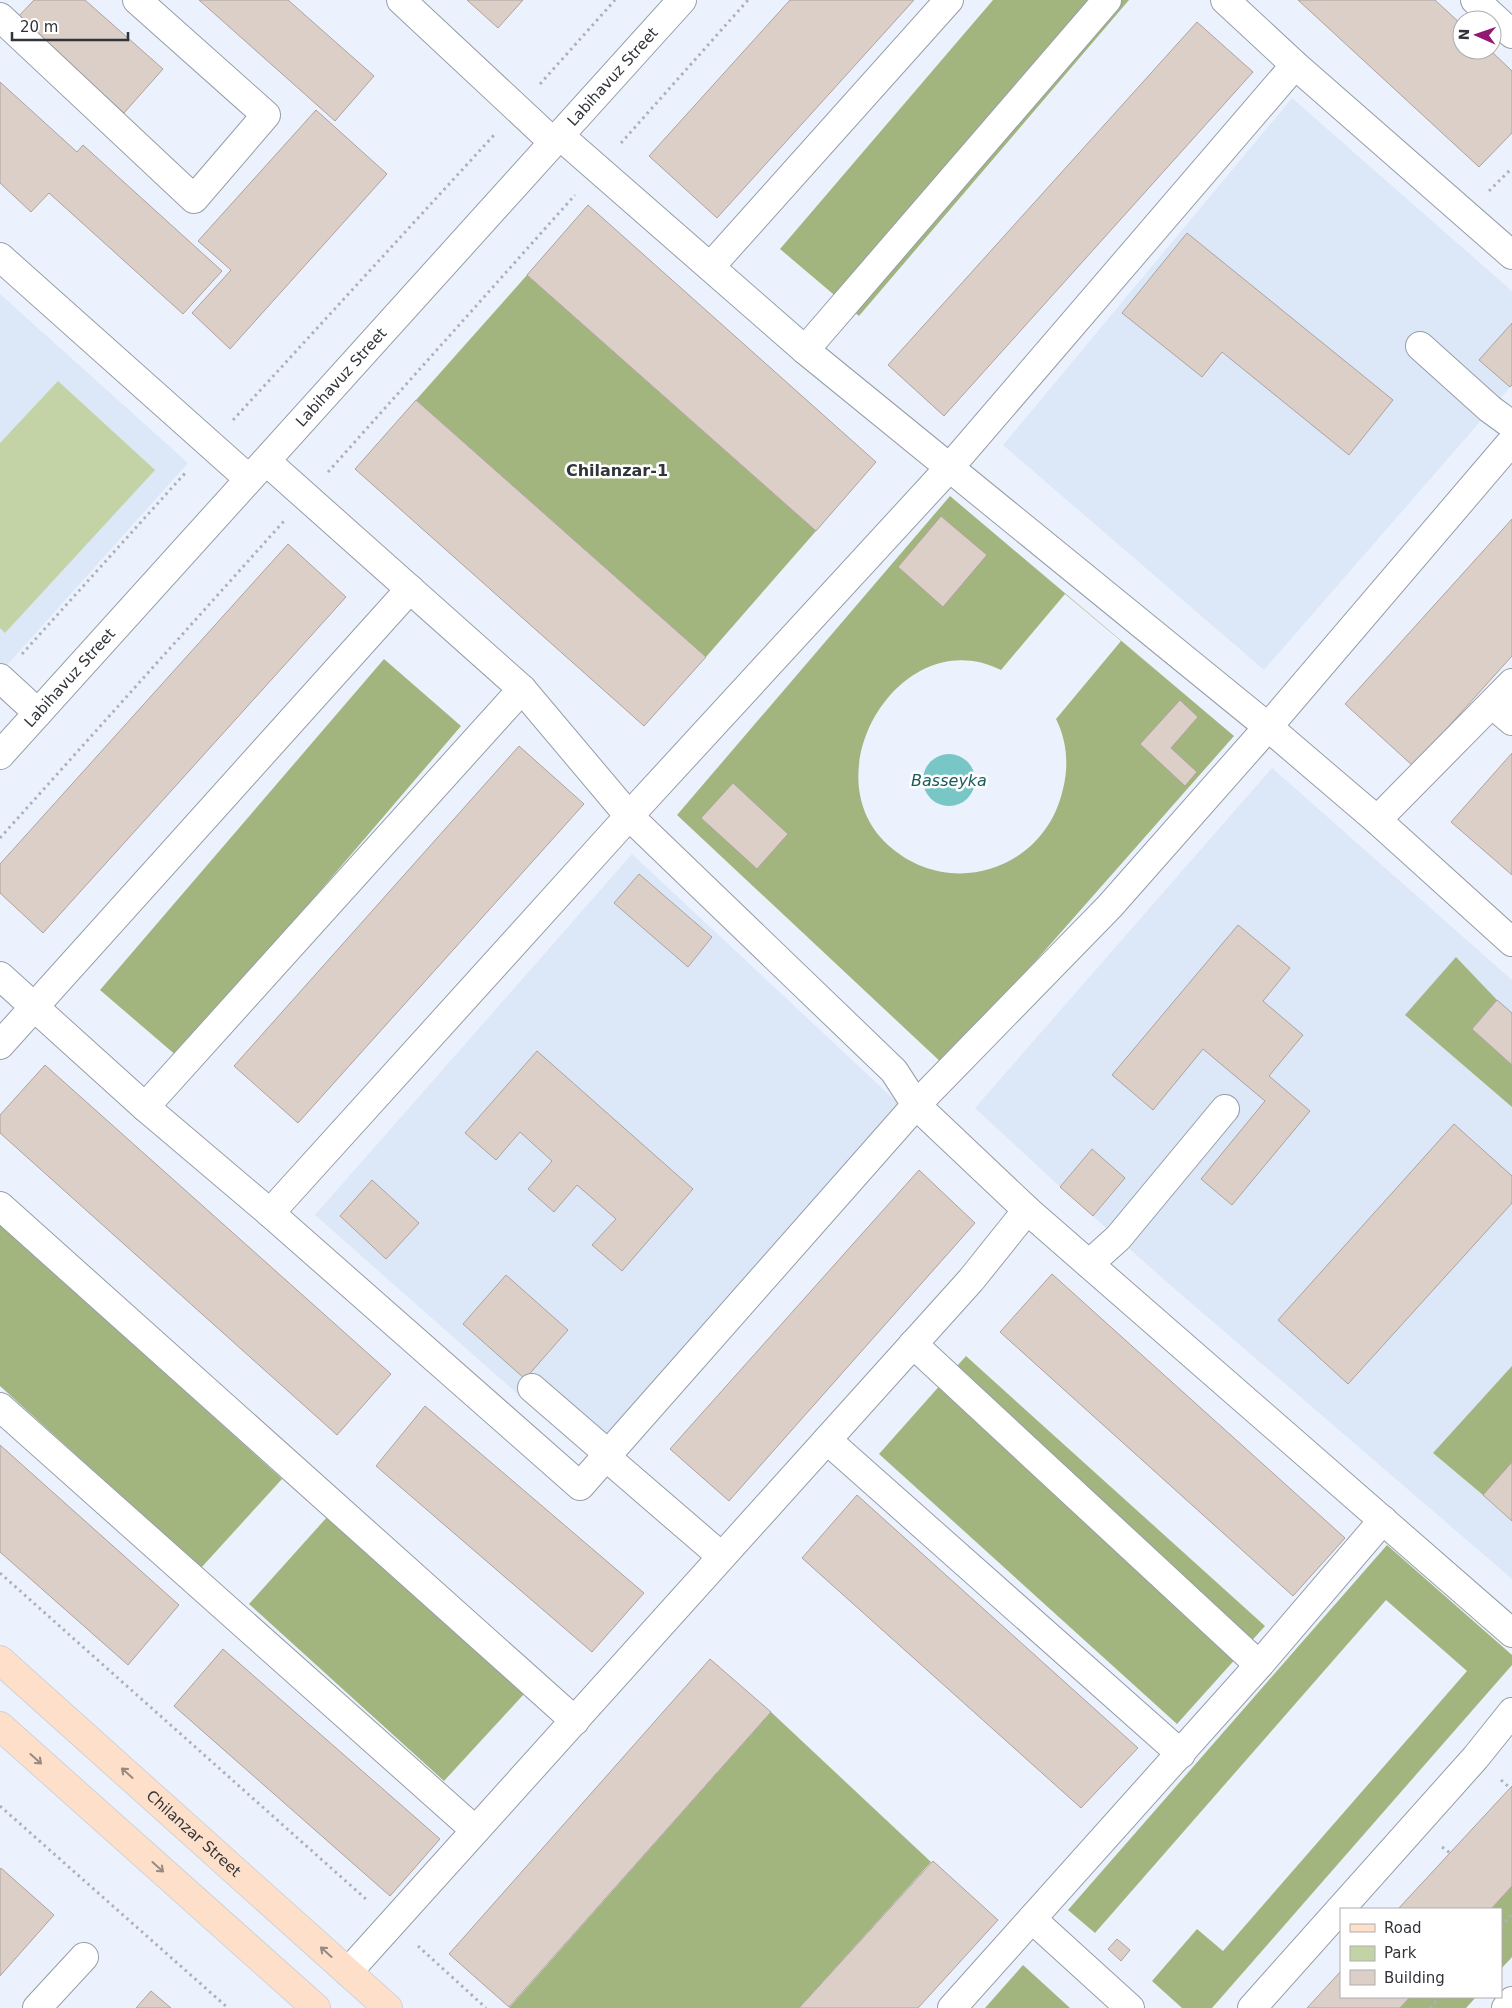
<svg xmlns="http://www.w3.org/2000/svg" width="1512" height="2008" viewBox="0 0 1512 2008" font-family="'DejaVu Sans',sans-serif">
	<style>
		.built { fill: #dce7f8 }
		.green { fill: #c3d3a5 }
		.forest { fill: #a3b57e; fill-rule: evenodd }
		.water { fill: #78c6c6 }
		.building { fill: #dbcfc8; stroke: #aea29c }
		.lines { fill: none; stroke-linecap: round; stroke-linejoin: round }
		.minor-casing { stroke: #979ea8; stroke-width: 30 }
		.major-casing { stroke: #d2d2d3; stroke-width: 30 }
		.path { stroke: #adb2ba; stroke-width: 3; stroke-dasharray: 2.5 4; stroke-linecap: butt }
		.minor { stroke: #fff; stroke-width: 28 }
		.major { stroke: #fee0ca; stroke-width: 28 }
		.oneway { stroke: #988a81 }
		.labels { text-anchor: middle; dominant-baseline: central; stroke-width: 5; stroke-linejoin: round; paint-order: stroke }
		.street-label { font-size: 15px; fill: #313438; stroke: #fff }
		.neighbourhood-label { font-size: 16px; font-weight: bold; fill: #313438; stroke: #fff }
		.water-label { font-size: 16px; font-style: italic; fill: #185b5b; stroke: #fff }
	</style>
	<rect width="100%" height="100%" fill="#ecf2fd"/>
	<path class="built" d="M 1292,98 L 1512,291 L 1512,385 L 1264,670 L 1003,445 Z
		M 0,294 L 188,463 L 0,673 Z
		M 1272,768 L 1512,980 L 1512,1579 L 1169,1284 L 1060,1187 L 975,1108 Z
		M 632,854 L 898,1103 L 589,1457 L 315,1215 Z"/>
	<path class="green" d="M 58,381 L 155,470 L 5,633 L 0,628 L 0,443 Z"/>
	<path class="forest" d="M 993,0 L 1129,0 L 859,316 L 780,249 Z
		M 527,275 L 816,531 L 706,657 L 416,400 Z
		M 950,496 L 1234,736 L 944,1065 L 677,815 ZM 1065,594 L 1121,641 L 1056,719 C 1067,741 1069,765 1063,789 C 1045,870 950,901 888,845 C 809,773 902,620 1001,670 Z
		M 384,659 L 461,726 L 178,1057 L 100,990 Z
		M 1456,957 L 1497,1000 L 1472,1029 L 1512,1065 L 1512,1107 L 1405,1015 Z
		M 0,1224 L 282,1479 L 201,1568 L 0,1386 Z
		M 966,1356 L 1265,1626 L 1177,1724 L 879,1454 Z
		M 1512,1366 L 1512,1462 L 1483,1495 L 1433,1453 Z
		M 328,1516 L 524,1694 L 444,1781 L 249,1604 Z
		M 1387,1545 L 1512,1655 L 1512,1665 L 1212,2008 L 1182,2008 L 1152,1981 L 1197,1929 L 1223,1951 L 1467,1671 L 1386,1600 L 1095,1933 L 1068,1910 Z
		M 771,1712 L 931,1862 L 799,2008 L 509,2008 Z
		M 1512,1886 L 1512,1957 L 1501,1969 L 1501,1909 L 1491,1909 Z
		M 1023,1965 L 1070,2008 L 985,2008 Z
		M 1410,1997 L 1476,1997 L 1466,2008 L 1400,2008 Z"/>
	<path class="water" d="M923 780a26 26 0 1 1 52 0a26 26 0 1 1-52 0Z"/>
	<path class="building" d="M 34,0 L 85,0 L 163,69 L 124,113 L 17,18 Z
		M 199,0 L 288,0 L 374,76 L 335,121 Z
		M 467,0 L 523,0 L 498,28 Z
		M 790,0 L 914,0 L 717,218 L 649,156 Z
		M 1298,0 L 1435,0 L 1462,25 L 1462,50 L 1490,50 L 1512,71 L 1512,133 L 1479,167 Z
		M 1197,22 L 1253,72 L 944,416 L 888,365 Z
		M 0,82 L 77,152 L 83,145 L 222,271 L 183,314 L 49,193 L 31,212 L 0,183 Z
		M 316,110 L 387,174 L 230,349 L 192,313 L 231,270 L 198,241 Z
		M 588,205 L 876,462 L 816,531 L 527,275 Z
		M 1187,233 L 1393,400 L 1349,455 L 1222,352 L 1202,377 L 1122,313 Z
		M 1512,323 L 1512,385 L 1510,387 L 1479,360 Z
		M 416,400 L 706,657 L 644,726 L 355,469 Z
		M 941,516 L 987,555 L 943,607 L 898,567 Z
		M 1512,519 L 1512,656 L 1413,766 L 1345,704 Z
		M 288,544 L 346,597 L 43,933 L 0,893 L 0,864 Z
		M 1180,700 L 1198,717 L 1171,748 L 1197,772 L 1185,786 L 1140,744 Z
		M 519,746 L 584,804 L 298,1123 L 234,1066 Z
		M 1512,753 L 1512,875 L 1451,822 Z
		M 733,783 L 788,834 L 757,869 L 701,818 Z
		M 639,874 L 712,937 L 688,967 L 614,903 Z
		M 1238,925 L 1290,968 L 1263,1001 L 1303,1035 L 1269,1076 L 1310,1111 L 1232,1205 L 1201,1179 L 1265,1101 L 1203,1049 L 1153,1110 L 1112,1075 Z
		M 1497,1000 L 1512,1013 L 1512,1065 L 1472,1029 Z
		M 537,1051 L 693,1189 L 622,1271 L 592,1245 L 616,1219 L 577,1185 L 554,1212 L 528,1189 L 552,1161 L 520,1132 L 496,1160 L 465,1133 Z
		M 45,1065 L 391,1374 L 337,1435 L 0,1133 L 0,1115 Z
		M 1454,1124 L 1512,1176 L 1512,1203 L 1348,1384 L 1278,1320 Z
		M 1092,1149 L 1125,1178 L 1093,1216 L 1060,1187 Z
		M 919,1170 L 975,1223 L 729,1501 L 670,1449 Z
		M 372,1180 L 419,1223 L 386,1259 L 340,1216 Z
		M 1052,1274 L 1345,1538 L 1293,1596 L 1000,1332 Z
		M 506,1275 L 568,1330 L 525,1379 L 463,1324 Z
		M 425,1406 L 644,1593 L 592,1652 L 376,1466 Z
		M 0,1445 L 179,1605 L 128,1665 L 0,1552 Z
		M 1512,1462 L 1512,1521 L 1483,1495 Z
		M 857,1495 L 1138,1748 L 1081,1808 L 802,1558 Z
		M 223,1649 L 440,1839 L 390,1896 L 174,1706 Z
		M 710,1659 L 771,1712 L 509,2007 L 449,1954 Z
		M 1512,1786 L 1512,1886 L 1491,1909 L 1398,1909 Z
		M 933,1861 L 998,1920 L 918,2008 L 799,2008 Z
		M 1,1868 L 54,1915 L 0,1976 L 0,1870 Z
		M 1117,1939 L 1130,1950 L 1121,1961 L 1108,1949 Z
		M 1341,1971 L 1341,1997 L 1410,1997 L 1400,2008 L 1307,2008 Z
		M 151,1991 L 171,2008 L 136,2008 Z"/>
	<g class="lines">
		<g class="minor-casing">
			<g id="minor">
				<path d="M 401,0 L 553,142"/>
				<path d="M 1225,0 L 1295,65 L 1512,255"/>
				<path d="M 1475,0 L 1512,34"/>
				<path d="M 0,17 L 194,199 L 266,115 L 137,0"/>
				<path d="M 559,135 L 805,350 L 1268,727 L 1512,441"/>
				<path d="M 0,257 L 249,479"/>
				<path d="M 711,266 L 949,0"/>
				<path d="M 1420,346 L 1490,409 L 1512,425"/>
				<path d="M 805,350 L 1107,0"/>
				<path d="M 266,461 L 522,689 L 629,816 L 894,1071 L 916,1105 L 1110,906 L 1268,727 L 1377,820 L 1512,942"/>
				<path d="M 0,678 L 38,713"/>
				<path d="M 1492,704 L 1512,721"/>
				<path id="s1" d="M 0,755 L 682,0"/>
				<path d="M 1377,820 L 1512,683"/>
				<path d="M 0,976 L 145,1107 L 270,1213 L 580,1486 L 916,1105 L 1027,1210 L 1512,1633"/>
				<path d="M 0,1045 L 410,589"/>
				<path d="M 145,1107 L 522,689"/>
				<path d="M 0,1206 L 575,1721"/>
				<path d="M 270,1213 L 629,816 L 950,467 L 1295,65"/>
				<path d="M 1089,1264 L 1118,1238 L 1225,1109"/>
				<path d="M 913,1344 L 1259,1665"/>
				<path d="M 532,1388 L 599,1446 L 605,1456 L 721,1556"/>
				<path d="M 0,1407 L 475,1830"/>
				<path d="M 827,1440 L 1181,1754"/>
				<path d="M 1032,1919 L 1130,2008"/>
				<path d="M 348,1972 L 971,1280 L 1027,1210"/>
				<path d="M 37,2008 L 84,1957"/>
				<path d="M 952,2008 L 1259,1665 L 1383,1520"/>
				<path d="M 1252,2008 L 1476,1757 L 1512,1712"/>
				<path d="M 1506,2008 L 1512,2001"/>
			</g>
		</g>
		<g class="major-casing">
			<g id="major">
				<path id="s2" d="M 0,1660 L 388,2008"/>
				<path d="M 0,1726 L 316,2008"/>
			</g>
		</g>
		<path class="path" d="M 540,84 L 615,0
			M 621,143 L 748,0
			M 1489,191 L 1512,168
			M 233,420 L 494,135
			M 328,472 L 575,195
			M 22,654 L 187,471
			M 0,838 L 284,521
			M 0,1573 L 367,1900
			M 1501,1780 L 1510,1788
			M 0,1806 L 228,2008
			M 1442,1847 L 1450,1853
			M 1501,1927 L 1512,1914
			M 418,1946 L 486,2008
			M 1430,2008 L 1440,1997"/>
		<use href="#minor" class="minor"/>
		<use href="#major" class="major"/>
	</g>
	<defs><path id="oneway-shaft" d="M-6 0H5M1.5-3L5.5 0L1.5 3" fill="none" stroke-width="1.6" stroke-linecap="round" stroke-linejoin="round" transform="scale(1.25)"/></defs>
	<g class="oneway">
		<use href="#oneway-shaft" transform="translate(36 1759) rotate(42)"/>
		<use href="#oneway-shaft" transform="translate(127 1773) rotate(-138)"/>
		<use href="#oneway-shaft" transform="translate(158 1867) rotate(42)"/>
		<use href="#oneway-shaft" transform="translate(326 1952) rotate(-138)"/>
	</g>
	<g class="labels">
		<g class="street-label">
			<text stroke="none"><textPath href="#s1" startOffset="914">Labihavuz Street</textPath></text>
			<text stroke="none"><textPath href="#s1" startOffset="509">Labihavuz Street</textPath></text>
			<text stroke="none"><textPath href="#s1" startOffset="104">Labihavuz Street</textPath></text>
			<text stroke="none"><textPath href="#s2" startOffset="260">Chilanzar Street</textPath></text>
		</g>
		<g class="neighbourhood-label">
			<text x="617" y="470">Chilanzar-1</text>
		</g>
		<g class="water-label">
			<text x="949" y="780">Basseyka</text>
		</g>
	</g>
	<rect x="1340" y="1908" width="162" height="90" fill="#ffffff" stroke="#adaeaf"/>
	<rect x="1350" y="1924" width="25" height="8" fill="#fee0ca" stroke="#adaeaf"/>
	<text x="1384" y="1933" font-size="15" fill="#313438">Road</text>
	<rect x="1350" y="1946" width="25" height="15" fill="#c3d3a5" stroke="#adaeaf"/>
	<text x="1384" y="1958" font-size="15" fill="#313438">Park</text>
	<rect x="1350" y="1970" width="25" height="15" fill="#dbcfc8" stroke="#adaeaf"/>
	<text x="1384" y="1983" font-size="15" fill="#313438">Building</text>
	<g transform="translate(1477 35) rotate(272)"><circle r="24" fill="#ffffff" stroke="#adaeaf"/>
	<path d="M0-4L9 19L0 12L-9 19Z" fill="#931874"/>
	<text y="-8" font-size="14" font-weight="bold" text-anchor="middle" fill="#313438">N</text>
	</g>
	<path d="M12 32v8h116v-8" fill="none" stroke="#313438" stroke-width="2.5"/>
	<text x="20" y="32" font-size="15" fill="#313438" stroke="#ffffff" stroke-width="4" paint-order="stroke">20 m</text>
</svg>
